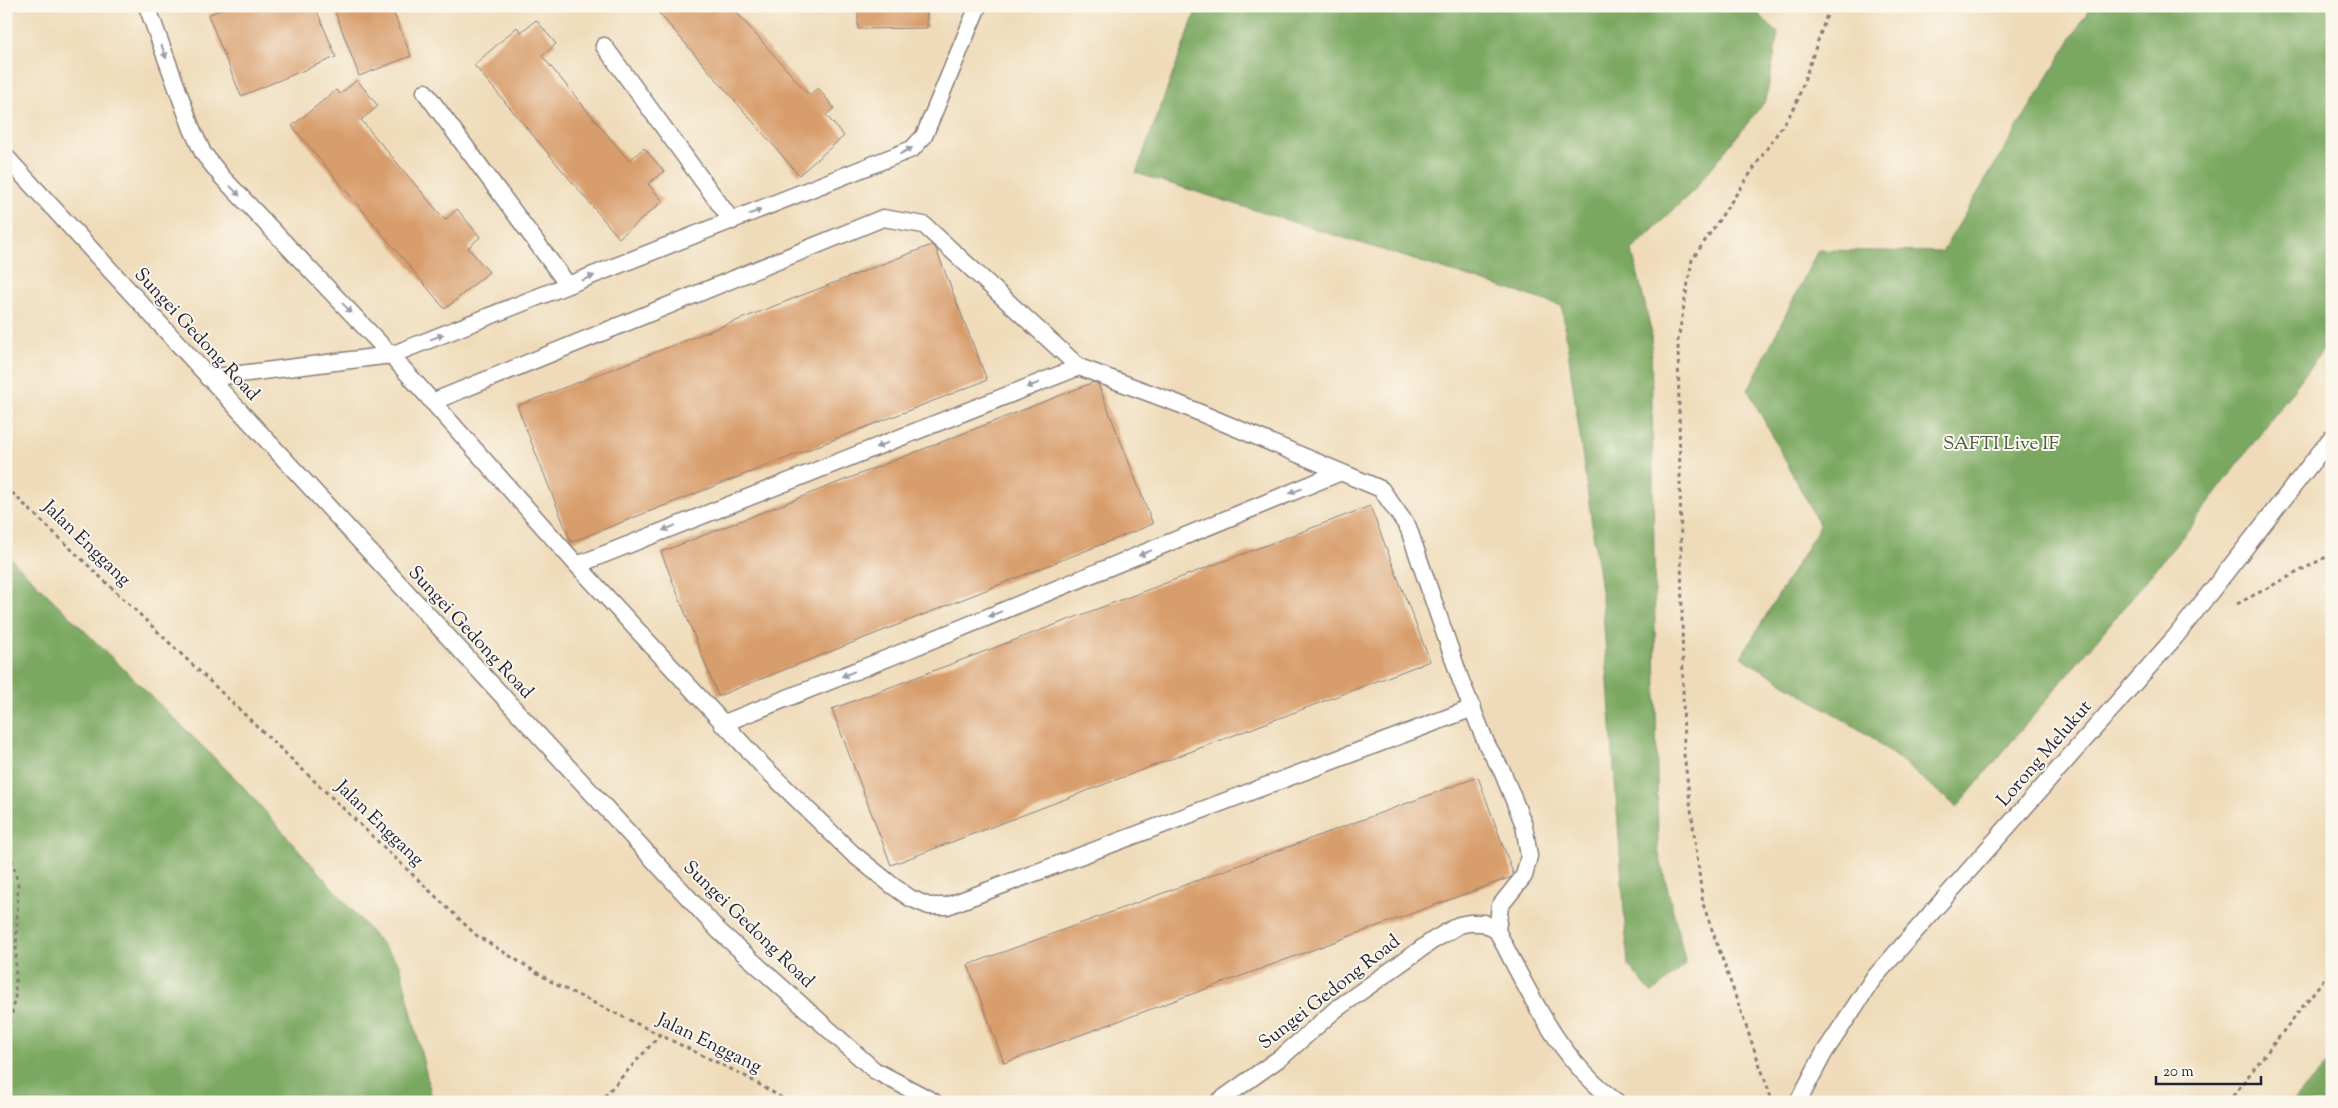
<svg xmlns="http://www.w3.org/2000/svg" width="2338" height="1108" viewBox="0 0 2338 1108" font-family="'Sorts Mill Goudy',serif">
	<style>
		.forest { fill: #7aa861; stroke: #4e654e }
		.building { fill: #d89d6c }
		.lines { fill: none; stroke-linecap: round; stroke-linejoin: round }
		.service-casing { stroke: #887e7a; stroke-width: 19 }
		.path { stroke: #887e7a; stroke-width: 3; stroke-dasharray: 4 4; stroke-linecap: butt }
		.service { stroke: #fff; stroke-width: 16 }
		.oneway { fill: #9c9ca7 }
		.labels { text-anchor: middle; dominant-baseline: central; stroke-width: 4; stroke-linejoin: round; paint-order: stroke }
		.street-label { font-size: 19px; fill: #22223b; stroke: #fbf7ec }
		.park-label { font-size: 19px; fill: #4b5a4d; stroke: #fbf7ec }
	</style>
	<rect width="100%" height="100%" fill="#fbf7ec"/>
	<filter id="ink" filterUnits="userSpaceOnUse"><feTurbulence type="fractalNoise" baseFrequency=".02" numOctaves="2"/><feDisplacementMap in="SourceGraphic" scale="10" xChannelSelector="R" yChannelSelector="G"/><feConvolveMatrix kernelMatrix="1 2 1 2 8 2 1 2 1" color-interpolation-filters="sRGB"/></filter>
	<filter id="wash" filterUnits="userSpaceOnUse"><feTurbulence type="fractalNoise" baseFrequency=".0096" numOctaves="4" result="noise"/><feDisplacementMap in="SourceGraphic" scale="20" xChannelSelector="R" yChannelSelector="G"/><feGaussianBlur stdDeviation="1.12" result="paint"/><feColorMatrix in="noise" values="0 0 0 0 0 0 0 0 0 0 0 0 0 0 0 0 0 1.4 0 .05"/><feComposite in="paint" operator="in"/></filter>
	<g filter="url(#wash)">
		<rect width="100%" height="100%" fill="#efdbb9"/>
		<path class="forest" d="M 1198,6 L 1751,6 L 1778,33 L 1766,100 L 1692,192 L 1632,250 L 1651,330 L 1658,850 L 1686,964 L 1652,993 L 1628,965 L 1602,598 L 1562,306 L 1136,173 Z
			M 2091,6 L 2332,6 L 2332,338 L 2189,529 L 1957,807 L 1870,736 L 1741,657 L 1820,526 L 1748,390 L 1818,250 L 1942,252 Z
			M 6,554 L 241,784 L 400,965 L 433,1102 L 6,1102 Z
			M 2332,1059 L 2332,1102 L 2292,1102 Z"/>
		<g id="blocks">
			<path class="building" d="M 228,6 L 315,6 L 336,57 L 241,96 L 208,15 Z
				M 333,6 L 391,6 L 411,56 L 359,76 Z
				M 653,6 L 731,6 L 809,95 L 818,88 L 834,108 L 826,115 L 844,136 L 799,175 Z
				M 858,6 L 927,6 L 927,28 L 858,29 Z
				M 536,20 L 556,44 L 542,56 L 629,161 L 644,148 L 664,171 L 648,184 L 663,201 L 619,238 L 474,65 L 517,27 L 521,32 Z
				M 357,80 L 378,106 L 361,120 L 445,220 L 457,209 L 480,237 L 468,248 L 489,272 L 445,309 L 292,126 L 336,90 L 340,94 Z
				M 934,244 L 987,380 L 571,542 L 517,406 Z
				M 1097,381 L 1153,524 L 718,696 L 661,552 Z
				M 1370,506 L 1430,661 L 891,865 L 832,709 Z
				M 1478,777 L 1514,876 L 1004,1063 L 968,965 Z"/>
		</g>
	</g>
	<g filter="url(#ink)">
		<use href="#blocks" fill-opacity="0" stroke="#887e7a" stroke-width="1"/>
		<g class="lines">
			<g class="service-casing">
				<path id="service" d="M 147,6 L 192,129 L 203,153 L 222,177 L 391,355 L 577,565 L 762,765 L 852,853 L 893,886 L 910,898 L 929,906 L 947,906 L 1473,708
					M 604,46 L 732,221
					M 425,92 L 568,285
					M 6,157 L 719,931 L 874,1070 L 934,1102
					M 208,378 L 391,355 L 912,149 L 924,136 L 978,6
					M 432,402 L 883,218 L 924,225 L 1079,367 L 1179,404 L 1381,489 L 1408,527 L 1461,681 L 1487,745 L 1502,771 L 1524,825 L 1529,856 L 1524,876 L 1500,906 L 1497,931
					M 577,565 L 1079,367
					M 722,724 L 893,656 L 1341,472
					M 1218,1102 L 1284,1055 L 1335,1010 L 1432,941 L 1459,925 L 1469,923 L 1484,923 L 1497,931 C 1529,992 1559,1061 1617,1102
					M 1798,1102 L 1824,1053 L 1873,979 L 2176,636 L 2332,437"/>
			</g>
			<path class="path" d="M 6,487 L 476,935 L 557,985 L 745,1076 L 789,1102
				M 2237,604 L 2332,554
				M 6,836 L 18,883 L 15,1000 L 6,1040
				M 1771,1097 L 1703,904 L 1684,754 L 1678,340 L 1692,260 L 1795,107 L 1830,6
				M 599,1102 L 660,1035
				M 2228,1102 L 2332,969"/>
			<use href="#service" class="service"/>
		</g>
		<defs><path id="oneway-solid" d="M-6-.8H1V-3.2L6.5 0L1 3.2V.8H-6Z" transform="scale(1.25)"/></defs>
		<g class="oneway">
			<use href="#oneway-solid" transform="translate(164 52) rotate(70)"/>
			<use href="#oneway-solid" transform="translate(906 151) rotate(-27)"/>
			<use href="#oneway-solid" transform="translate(235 191) rotate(46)"/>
			<use href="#oneway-solid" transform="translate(755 212) rotate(-22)"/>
			<use href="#oneway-solid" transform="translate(588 278) rotate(-22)"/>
			<use href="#oneway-solid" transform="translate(347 308) rotate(46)"/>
			<use href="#oneway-solid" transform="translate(437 337) rotate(-21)"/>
			<use href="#oneway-solid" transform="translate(1033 385) rotate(159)"/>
			<use href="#oneway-solid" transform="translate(882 445) rotate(159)"/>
			<use href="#oneway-solid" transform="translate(1296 491) rotate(158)"/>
			<use href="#oneway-solid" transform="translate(669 528) rotate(158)"/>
			<use href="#oneway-solid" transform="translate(1145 553) rotate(158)"/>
			<use href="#oneway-solid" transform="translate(995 614) rotate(158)"/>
			<use href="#oneway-solid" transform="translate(848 674) rotate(158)"/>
		</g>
	</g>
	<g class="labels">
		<g class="street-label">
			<text transform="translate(196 335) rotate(47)">Sungei Gedong Road</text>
			<text transform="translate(86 544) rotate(44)">Jalan Enggang</text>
			<text transform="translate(470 633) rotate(47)">Sungei Gedong Road</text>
			<text transform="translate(2045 754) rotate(-49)">Lorong Melukut</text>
			<text transform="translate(379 824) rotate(44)">Jalan Enggang</text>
			<text transform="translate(748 925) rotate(44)">Sungei Gedong Road</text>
			<text transform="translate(1330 993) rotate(-38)">Sungei Gedong Road</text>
			<text transform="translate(709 1044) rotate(26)">Jalan Enggang</text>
		</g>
		<g class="park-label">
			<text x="2001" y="444">SAFTI Live IF</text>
		</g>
	</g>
	<rect width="2338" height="1108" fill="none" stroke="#fbf7ec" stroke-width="25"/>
	<path d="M2156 1076v8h105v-8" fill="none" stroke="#22223b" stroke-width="2.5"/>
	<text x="2163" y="1076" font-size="15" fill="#22223b" stroke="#fbf7ec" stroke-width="4" paint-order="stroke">20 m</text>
</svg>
